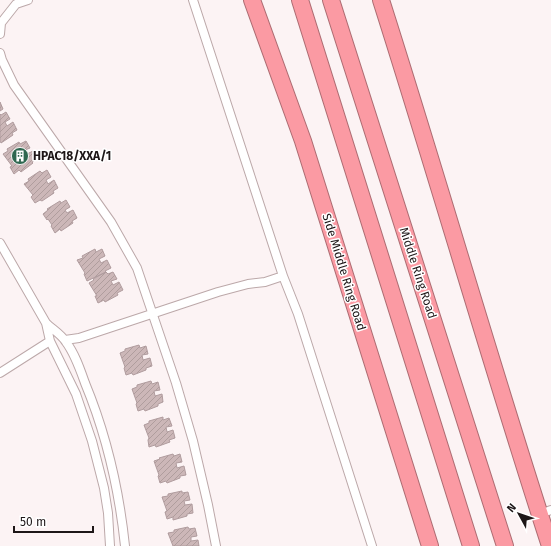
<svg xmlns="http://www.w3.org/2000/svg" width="551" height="546" viewBox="0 0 551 546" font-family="'Fira Sans',sans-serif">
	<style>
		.building { fill: url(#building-hatch); stroke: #b09c9e }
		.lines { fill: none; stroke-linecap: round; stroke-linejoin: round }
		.street-casing { stroke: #bca8a9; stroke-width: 10 }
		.highway-casing { stroke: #ad6c72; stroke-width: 18 }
		.street { stroke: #fff; stroke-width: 8 }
		.highway { stroke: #fb9aa3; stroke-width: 16 }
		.labels { text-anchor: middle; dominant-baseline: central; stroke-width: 3; stroke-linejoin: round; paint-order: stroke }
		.poi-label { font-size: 12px; font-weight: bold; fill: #1d1617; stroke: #fff; text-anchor: start }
		.street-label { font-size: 12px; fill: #1d1617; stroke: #fff }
	</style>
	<defs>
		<pattern id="building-hatch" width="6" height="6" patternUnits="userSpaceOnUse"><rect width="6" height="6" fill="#ccb7b8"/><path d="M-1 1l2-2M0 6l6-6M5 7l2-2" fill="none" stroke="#af9d9d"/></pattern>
	</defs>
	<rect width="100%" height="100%" fill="#fcf3f4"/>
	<path class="building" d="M 0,102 L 3,109 L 0,111 Z
		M 6,112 L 10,119 L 5,122 L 7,126 L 13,122 L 17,130 L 12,133 L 13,135 L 1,143 L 0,141 L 0,114 L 1,115 Z
		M 26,141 L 30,148 L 25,150 L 27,154 L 33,151 L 37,159 L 32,162 L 33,163 L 21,172 L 19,170 L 14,174 L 10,167 L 12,166 L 3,154 L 8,151 L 7,149 L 19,142 L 20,144 Z
		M 47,170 L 51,177 L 46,180 L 48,184 L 54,180 L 58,188 L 53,191 L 54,193 L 42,201 L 40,200 L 35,203 L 31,197 L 33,195 L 24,184 L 29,181 L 28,179 L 40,171 L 42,173 Z
		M 66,200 L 70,207 L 65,210 L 67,213 L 73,210 L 77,218 L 72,221 L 73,223 L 61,231 L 60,229 L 55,233 L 51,226 L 52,225 L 48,219 L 47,220 L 43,214 L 48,210 L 47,209 L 60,201 L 61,203 Z
		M 95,249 L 96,252 L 102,249 L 105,256 L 99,259 L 101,263 L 107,260 L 111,268 L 105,271 L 106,272 L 87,281 L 84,274 L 85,273 L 77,260 L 83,258 L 82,256 Z
		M 106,272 L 108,274 L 113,272 L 117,279 L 111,281 L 113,285 L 119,282 L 123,290 L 117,293 L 118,295 L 105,302 L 104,300 L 98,303 L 95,296 L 97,296 L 89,283 L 94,280 L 93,279 Z
		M 139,345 L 140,348 L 146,346 L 148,354 L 142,355 L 143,360 L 150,358 L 152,366 L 146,368 L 146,370 L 133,375 L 132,373 L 126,375 L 124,368 L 125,367 L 120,353 L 125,351 L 125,349 Z
		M 151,381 L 152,384 L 158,382 L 160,390 L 154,391 L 155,396 L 162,394 L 163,402 L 158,404 L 158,406 L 145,411 L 144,409 L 138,411 L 136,404 L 137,403 L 132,389 L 137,387 L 137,385 Z
		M 163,417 L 163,420 L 169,418 L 172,426 L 166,427 L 167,432 L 173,430 L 175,438 L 169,440 L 170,442 L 156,447 L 155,445 L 149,447 L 148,440 L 149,438 L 144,425 L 149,423 L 149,421 Z
		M 173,454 L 174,456 L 180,454 L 182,462 L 176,463 L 177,468 L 184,466 L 186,475 L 180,476 L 180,478 L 167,483 L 166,481 L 160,483 L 158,476 L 159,475 L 154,461 L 160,459 L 159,458 Z
		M 182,491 L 182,493 L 188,492 L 190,500 L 184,501 L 185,505 L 192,504 L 193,513 L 187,514 L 187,516 L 173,520 L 173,517 L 167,519 L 165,512 L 167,511 L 162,497 L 168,496 L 168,494 Z
		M 188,527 L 189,529 L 195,528 L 197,536 L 191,537 L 191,541 L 198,540 L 199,546 L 173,546 L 168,533 L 174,532 L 174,530 Z"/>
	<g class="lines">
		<g class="street-casing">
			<path id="street" d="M 193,0 L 283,276
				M 0,34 L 1,23 L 16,4 L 28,0
				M 0,53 L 2,60 L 14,85 L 111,222 L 137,268 L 176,383 L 193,441 L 208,505 L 216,546
				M 0,243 L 46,323 L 50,341 L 76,394 L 92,441 L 104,488 L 108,513 L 110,546
				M 46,323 C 52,329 61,334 66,342 C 75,354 80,369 85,383 C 107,436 119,489 125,546
				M 65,340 L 79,338 L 218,292 L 248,284 L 265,282 L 283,276 L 298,314 L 372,546
				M 0,373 L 50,341
				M 540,514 L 551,510"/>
		</g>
		<g class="highway-casing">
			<path id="highway" d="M 252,0 L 303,141 L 430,546
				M 300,0 L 471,546
				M 331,0 L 505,546
				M 381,0 C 439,182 491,365 550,546"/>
		</g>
		<use href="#street" class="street"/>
		<use href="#highway" class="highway"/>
	</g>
	<defs>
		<g id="building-disc" transform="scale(0.9)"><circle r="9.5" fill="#2e674f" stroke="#fff"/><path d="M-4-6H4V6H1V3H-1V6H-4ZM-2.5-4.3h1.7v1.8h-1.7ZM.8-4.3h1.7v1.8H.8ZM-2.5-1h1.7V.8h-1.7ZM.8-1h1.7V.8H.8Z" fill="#fff"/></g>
	</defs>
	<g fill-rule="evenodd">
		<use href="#building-disc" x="20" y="156"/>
	</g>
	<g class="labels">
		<g class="poi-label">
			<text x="33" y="156">HPAC18/XXA/1</text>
		</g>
		<g class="street-label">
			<text transform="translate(344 272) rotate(73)">Side Middle Ring Road</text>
			<text transform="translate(418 273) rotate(72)">Middle Ring Road</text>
		</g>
	</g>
	<g transform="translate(519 514) rotate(310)" stroke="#ffffff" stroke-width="3" paint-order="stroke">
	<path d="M0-3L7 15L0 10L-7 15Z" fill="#1d1617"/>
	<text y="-6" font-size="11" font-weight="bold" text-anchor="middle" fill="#1d1617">N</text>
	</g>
	<path d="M14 526v6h79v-6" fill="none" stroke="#1d1617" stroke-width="2"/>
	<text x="20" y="526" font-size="12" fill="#1d1617" stroke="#ffffff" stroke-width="3" paint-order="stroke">50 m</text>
</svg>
